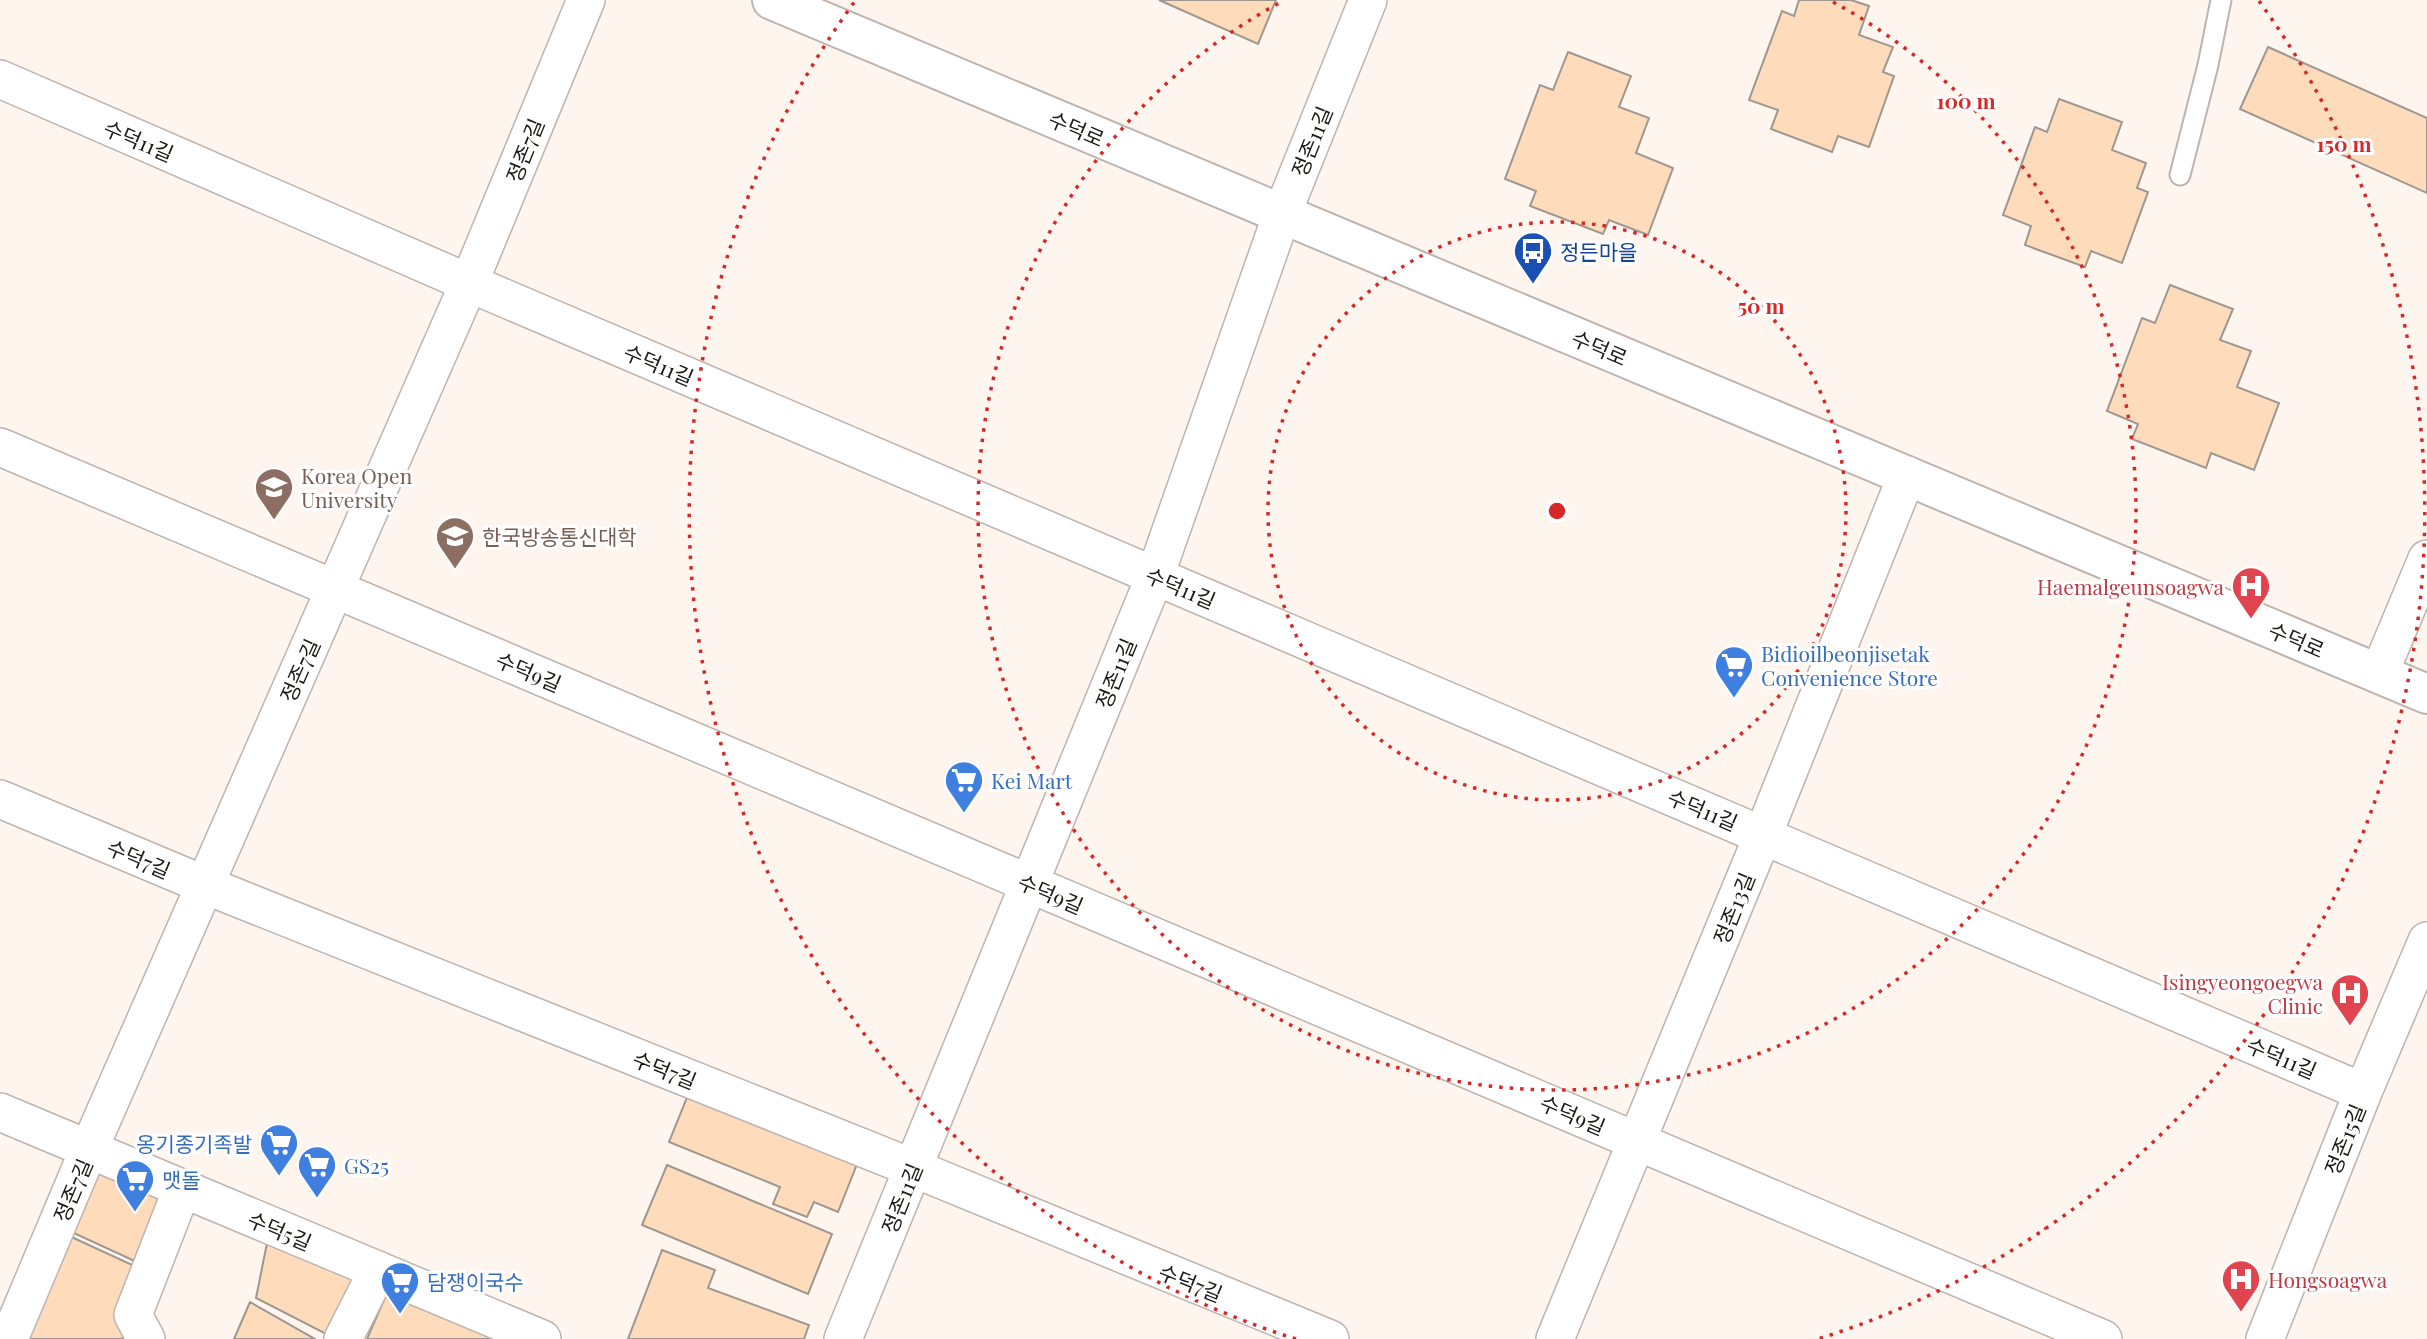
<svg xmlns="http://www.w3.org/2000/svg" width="2427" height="1339" viewBox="0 0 2427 1339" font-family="'Playfair Display','Noto Sans KR',serif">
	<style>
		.building { fill: #fddbbb; stroke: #9e9790; stroke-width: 2 }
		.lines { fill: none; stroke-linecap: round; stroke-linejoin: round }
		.service-casing { stroke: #beb4af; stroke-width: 23 }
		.minor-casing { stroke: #beb4af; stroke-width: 40 }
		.secondary-casing { stroke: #beb4af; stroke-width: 42 }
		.service { stroke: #fff; stroke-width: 19 }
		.minor { stroke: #fff; stroke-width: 37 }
		.secondary { stroke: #fff; stroke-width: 38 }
		.ring { fill: none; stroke: #d62828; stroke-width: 3.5; stroke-dasharray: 3.5 7 }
		.labels { text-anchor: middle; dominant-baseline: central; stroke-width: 6; stroke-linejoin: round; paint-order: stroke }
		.street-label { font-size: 21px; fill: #1d1917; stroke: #fff }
		.transit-label { font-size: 21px; fill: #164399; stroke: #fff; text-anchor: start }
		.education-label { font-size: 21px; fill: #785e54; stroke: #fff; text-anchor: start }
		.health-label { font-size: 21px; fill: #be3a42; stroke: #fff; text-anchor: end }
		.shop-label { font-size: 21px; fill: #366cbe; stroke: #fff; text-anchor: start }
		.centre { fill: #d62828; stroke: #fff; stroke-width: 3.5 }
		.ring-label { font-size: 21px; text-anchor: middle; font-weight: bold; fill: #d62828; stroke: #fff; stroke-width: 6; stroke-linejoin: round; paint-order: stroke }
	</style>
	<rect width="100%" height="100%" fill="#fff5ef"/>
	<path class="building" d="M 1159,0 L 1276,0 L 1258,44 Z
		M 1799,0 L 1851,0 L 1869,6 L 1859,35 L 1893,47 L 1883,72 L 1894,76 L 1869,147 L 1838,136 L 1832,152 L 1771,129 L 1778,110 L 1749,100 L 1782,11 L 1794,16 Z
		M 2268,47 L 2427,118 L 2427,193 L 2240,109 Z
		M 1568,52 L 1631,76 L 1619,107 L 1649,118 L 1636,153 L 1673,168 L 1648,235 L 1609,220 L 1603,234 L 1530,206 L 1536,191 L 1505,179 L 1540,85 L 1553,90 Z
		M 2059,99 L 2122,122 L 2112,150 L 2146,163 L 2137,188 L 2148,192 L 2122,263 L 2091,251 L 2085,267 L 2025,245 L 2031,226 L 2003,215 L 2035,127 L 2047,132 Z
		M 2170,285 L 2233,309 L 2220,340 L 2251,351 L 2237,387 L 2279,403 L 2254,470 L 2211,453 L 2206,468 L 2132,439 L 2138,424 L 2107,411 L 2142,318 L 2155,323 Z
		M 690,1090 L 859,1159 L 838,1212 L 814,1202 L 807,1217 L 773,1204 L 780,1187 L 669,1142 Z
		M 94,1160 L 172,1193 L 141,1264 L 65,1229 Z
		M 667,1165 L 832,1234 L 808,1294 L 642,1225 Z
		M 65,1234 L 141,1269 L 133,1331 L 121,1339 L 20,1339 Z
		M 268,1238 L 365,1274 L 330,1336 L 256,1298 Z
		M 662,1250 L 715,1270 L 708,1288 L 809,1325 L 804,1339 L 628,1339 Z
		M 389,1288 L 515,1339 L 367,1339 Z
		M 250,1302 L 315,1339 L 234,1339 Z"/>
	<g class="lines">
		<g class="service-casing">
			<path id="service" d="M 2180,175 L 2208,65 L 2221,0"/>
		</g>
		<g class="minor-casing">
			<path id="minor" d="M 0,79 L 469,283 L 2363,1092
				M 0,447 L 2103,1339
				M 2379,674 L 2427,559
				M 0,799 L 205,885 L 913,1168 L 1330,1339
				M 0,1112 L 542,1339
				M 9,1339 L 89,1149 L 469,283 L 586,0
				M 146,1339 L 133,1315 L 182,1189
				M 343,1339 L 378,1270
				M 843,1339 L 1155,576 L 1282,214 L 1368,0
				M 1555,1339 L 1763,835 L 1907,475
				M 2265,1339 L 2363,1092 L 2427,941"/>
		</g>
		<g class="secondary-casing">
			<path id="secondary" d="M 772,0 L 2427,694"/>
		</g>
		<use href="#service" class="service"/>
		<use href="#minor" class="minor"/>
		<use href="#secondary" class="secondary"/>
	</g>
	<g class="ring">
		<circle cx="1557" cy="511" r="289"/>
		<path d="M1833 2A579 579 0 1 1 1281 2"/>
		<path d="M1296 1339A868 868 0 0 1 855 1M2259 1A868 868 0 0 1 1818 1339"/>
	</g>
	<defs>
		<g id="bus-pin" transform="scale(2.0125)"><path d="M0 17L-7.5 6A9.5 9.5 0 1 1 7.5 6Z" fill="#1a4fb4" stroke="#fff"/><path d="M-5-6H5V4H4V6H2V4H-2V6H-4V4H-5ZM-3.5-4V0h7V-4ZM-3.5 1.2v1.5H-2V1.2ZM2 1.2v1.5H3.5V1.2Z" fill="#fff"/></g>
		<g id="university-pin" transform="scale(2.0125)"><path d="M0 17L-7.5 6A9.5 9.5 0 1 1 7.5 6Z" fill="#8d6e63" stroke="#fff"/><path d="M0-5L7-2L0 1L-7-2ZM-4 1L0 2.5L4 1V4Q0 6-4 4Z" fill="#fff"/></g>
		<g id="school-pin" transform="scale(2.0125)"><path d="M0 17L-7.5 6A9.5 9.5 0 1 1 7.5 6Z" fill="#8d6e63" stroke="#fff"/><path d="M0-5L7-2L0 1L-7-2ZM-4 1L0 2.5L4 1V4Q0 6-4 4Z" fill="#fff"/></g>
		<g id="hospital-pin" transform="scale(2.0125)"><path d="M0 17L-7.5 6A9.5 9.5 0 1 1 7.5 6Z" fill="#e0444e" stroke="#fff"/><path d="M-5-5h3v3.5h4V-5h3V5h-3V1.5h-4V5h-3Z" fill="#fff"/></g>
		<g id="supermarket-pin" transform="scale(2.0125)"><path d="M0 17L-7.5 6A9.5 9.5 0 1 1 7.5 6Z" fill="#3f7fe0" stroke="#fff"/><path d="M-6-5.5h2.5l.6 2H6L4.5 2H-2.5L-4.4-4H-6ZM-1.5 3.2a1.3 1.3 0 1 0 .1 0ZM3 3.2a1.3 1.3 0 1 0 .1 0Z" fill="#fff"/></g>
	</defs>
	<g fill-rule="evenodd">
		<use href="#bus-pin" x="1533" y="251"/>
		<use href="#university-pin" x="274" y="487"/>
		<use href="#school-pin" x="455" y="536"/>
		<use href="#hospital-pin" x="2251" y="586"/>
		<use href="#supermarket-pin" x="1734" y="665"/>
		<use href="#supermarket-pin" x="964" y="780"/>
		<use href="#hospital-pin" x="2350" y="993"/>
		<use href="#supermarket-pin" x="279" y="1143"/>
		<use href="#supermarket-pin" x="317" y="1165"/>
		<use href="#supermarket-pin" x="135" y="1179"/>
		<use href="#hospital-pin" x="2241" y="1279"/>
		<use href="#supermarket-pin" x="400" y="1281"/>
	</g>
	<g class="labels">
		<g class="street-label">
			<text transform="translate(1077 128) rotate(23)">수덕로</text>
			<text transform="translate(139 140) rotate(23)">수덕11길</text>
			<text transform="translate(1311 141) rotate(-68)">정존11길</text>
			<text transform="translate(524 150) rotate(-68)">정존7길</text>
			<text transform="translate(1600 347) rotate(23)">수덕로</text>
			<text transform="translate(659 364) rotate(23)">수덕11길</text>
			<text transform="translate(1181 587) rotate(23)">수덕11길</text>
			<text transform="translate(2297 639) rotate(23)">수덕로</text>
			<text transform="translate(299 670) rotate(-66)">정존7길</text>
			<text transform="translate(529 671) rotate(23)">수덕9길</text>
			<text transform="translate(1115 673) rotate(-68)">정존11길</text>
			<text transform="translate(1703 809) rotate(23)">수덕11길</text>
			<text transform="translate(139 858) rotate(23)">수덕7길</text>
			<text transform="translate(1051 893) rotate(23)">수덕9길</text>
			<text transform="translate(1733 908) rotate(-68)">정존13길</text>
			<text transform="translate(2282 1057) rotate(23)">수덕11길</text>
			<text transform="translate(665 1069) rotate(22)">수덕7길</text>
			<text transform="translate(1573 1114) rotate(23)">수덕9길</text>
			<text transform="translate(2344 1139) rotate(-68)">정존15길</text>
			<text transform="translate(72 1190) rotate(-67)">정존7길</text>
			<text transform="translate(901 1198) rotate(-68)">정존11길</text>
			<text transform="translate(280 1230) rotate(23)">수덕5길</text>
			<text transform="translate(1191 1282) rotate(22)">수덕7길</text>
		</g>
		<g class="transit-label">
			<text x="1560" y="251">정든마을</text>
		</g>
		<g class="education-label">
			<text x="301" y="475">Korea Open<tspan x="301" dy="24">University</tspan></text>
			<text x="482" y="536">한국방송통신대학</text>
		</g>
		<g class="health-label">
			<text x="2224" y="586">Haemalgeunsoagwa</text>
			<text x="2323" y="981">Isingyeongoegwa<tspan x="2323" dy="24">Clinic</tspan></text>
			<text x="2268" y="1279" text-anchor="start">Hongsoagwa</text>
		</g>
		<g class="shop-label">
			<text x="1761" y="653">Bidioilbeonjisetak<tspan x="1761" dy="24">Convenience Store</tspan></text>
			<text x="991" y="780">Kei Mart</text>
			<text x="252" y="1143" text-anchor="end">옹기종기족발</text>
			<text x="344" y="1165">GS25</text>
			<text x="162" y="1179">맷돌</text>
			<text x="427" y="1281">담쟁이국수</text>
		</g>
	</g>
	<circle cx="1557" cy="511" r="10" class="centre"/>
	<g class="ring-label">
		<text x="1966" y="109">100 m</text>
		<text x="2344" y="152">150 m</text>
		<text x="1761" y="314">50 m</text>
	</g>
</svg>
